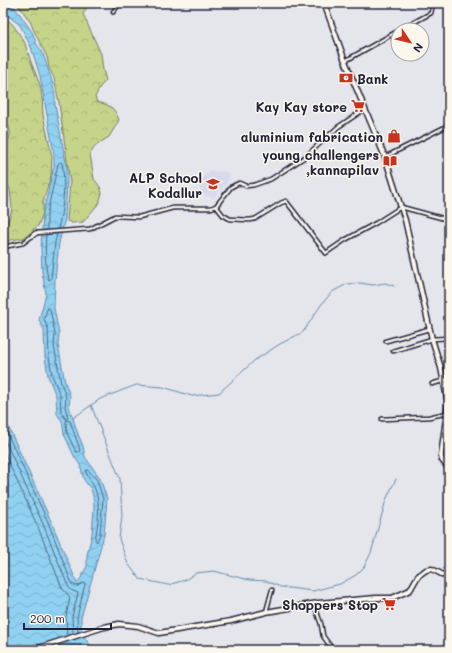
<svg xmlns="http://www.w3.org/2000/svg" width="452" height="653" viewBox="0 0 452 653" font-family="Mali,sans-serif">
	<style>
		.built { fill: #d6daec }
		.forest { fill: url(#forest-crowns); stroke: #747b62 }
		.water { fill: url(#water-waves); stroke: #648aa8 }
		.lines { fill: none; stroke-linecap: round; stroke-linejoin: round }
		.shore { stroke: #4e6884; stroke-width: 1 }
		.stream { stroke: #648aa8; stroke-width: 1 }
		.minor-casing { stroke: #22223b; stroke-width: 5.5 }
		.tertiary-casing { stroke: #22223b; stroke-width: 6 }
		.secondary-casing { stroke: #22223b; stroke-width: 7 }
		.minor { stroke: #fbf7ec; stroke-width: 2.5 }
		.tertiary { stroke: #fbf7ec; stroke-width: 3.5 }
		.secondary { stroke: #fbf7ec; stroke-width: 4 }
		.labels { text-anchor: middle; dominant-baseline: central; stroke-width: 3; stroke-linejoin: round; paint-order: stroke }
		.poi-label { font-size: 13px; font-weight: bold; fill: #22223b; stroke: #fbf7ec; text-anchor: end }
	</style>
	<defs>
		<pattern id="forest-crowns" width="20" height="18" patternUnits="userSpaceOnUse"><rect width="20" height="18" fill="#c5d488"/><path d="M2 6a3 3 0 1 1 6 0M12 15a3 3 0 1 1 6 0" fill="none" stroke="#a9b676"/></pattern>
		<pattern id="water-waves" width="16" height="10" patternUnits="userSpaceOnUse"><rect width="16" height="10" fill="#90d0f1"/><path d="M0 5q4-4 8 0t8 0" fill="none" stroke="#7cb2d0"/></pattern>
	</defs>
	<rect width="100%" height="100%" fill="#e5e6ec"/>
	<filter id="ink" filterUnits="userSpaceOnUse"><feTurbulence type="fractalNoise" baseFrequency=".025" numOctaves="2"/><feDisplacementMap in="SourceGraphic" scale="8" xChannelSelector="R" yChannelSelector="G"/><feConvolveMatrix kernelMatrix="1 2 1 2 8 2 1 2 1" color-interpolation-filters="sRGB"/></filter>
	<g filter="url(#ink)">
		<path class="built" d="M 210,170 L 216,172 L 224,171 L 230,175 L 228,181 L 214,198 L 203,195 L 199,186 L 203,177 Z"/>
		<path class="forest" d="M 17,3 L 89,3 L 83,14 L 101,54 L 103,70 L 106,80 L 100,87 L 95,97 L 97,102 C 110,105 114,107 119,120 L 109,137 L 96,145 L 90,154 L 94,179 L 100,187 L 102,193 L 99,203 L 83,222 L 72,223 L 67,221 L 70,182 L 59,103 L 54,78 L 49,68 L 47,57 L 33,29 L 31,23 Z
			M 3,15 L 13,25 L 24,41 L 31,62 L 40,85 L 42,96 L 43,115 L 52,156 L 51,176 L 43,202 L 43,213 L 38,226 L 24,238 L 11,240 L 3,244 L 3,235 L 6,231 L 5,226 L 10,216 L 12,208 L 10,189 L 3,179 L 3,154 L 10,136 L 10,131 L 6,118 L 3,114 Z"/>
		<path class="water" d="M 3,3 L 10,3 L 19,13 L 32,32 L 37,45 L 42,51 L 52,81 L 55,96 L 55,105 L 67,168 L 67,182 L 65,219 L 59,243 L 55,280 L 54,308 L 59,334 L 58,345 L 65,382 L 70,396 L 69,406 L 78,434 L 83,446 L 85,457 L 100,478 L 107,499 L 104,535 L 81,618 C 81,634 84,639 95,650 L 3,650 L 3,415 L 51,521 L 77,583 L 81,578 L 87,566 L 87,555 L 92,534 L 94,507 L 93,496 L 91,489 L 84,480 L 80,465 L 74,456 L 64,434 L 62,421 L 57,414 L 56,396 L 48,376 L 45,357 L 44,330 L 39,320 L 46,294 L 42,272 L 41,248 L 43,213 L 54,166 L 54,154 L 40,76 L 31,47 L 20,25 L 3,12 Z"/>
		<g class="lines">
			<path class="shore" d="M 47,230 L 47,213 L 58,164 L 60,162 L 62,163 C 66,184 63,209 58,229
				M 46,234 C 45,249 45,265 48,279 L 50,280 L 51,278 L 55,242 L 57,234
				M 48,308 L 50,309 L 55,334 L 54,346 L 61,383 L 66,396 L 65,407 L 68,417 L 67,419 L 65,418 L 61,412 L 60,395 L 52,375 L 49,357 L 48,329 L 44,319 Z
				M 67,420 L 70,421 L 79,447 L 80,451 L 79,452 L 76,452 L 67,433 L 66,422 Z
				M 3,424 L 48,522 L 72,584 L 77,586 L 83,583 L 85,584 L 77,617 L 78,632
				M 3,436 L 43,524 L 68,586 L 71,590 L 78,593 L 72,617 L 73,634
				M 3,450 L 38,527 L 62,588 L 70,597 L 66,617 L 67,636
				M 87,470 L 89,471 L 97,480 L 103,499 L 100,534 L 97,542 L 95,540 C 98,525 101,504 95,489 C 93,483 88,479 86,472 Z"/>
			<path class="stream" d="M 360,8 L 364,3
				M 91,405 L 120,479 L 122,516 L 119,539 L 128,564 L 140,579 L 168,585 L 185,580 L 196,573 L 214,571 L 249,580 L 266,581 L 281,587 L 313,591 L 340,584 L 356,575 L 364,567 L 371,553 L 386,500 L 396,479
				M 73,418 L 100,399 L 136,385 L 163,387 L 192,396 L 219,393 L 255,360 L 280,344 L 303,332 L 321,305 L 332,292 L 347,284 L 360,283 L 373,285 L 385,283 L 394,286"/>
			<g class="minor-casing">
				<path id="minor" d="M 113,12 L 120,3
					M 400,30 L 431,13 L 433,3
					M 345,61 L 398,31
					M 385,157 L 449,125
					M 216,206 L 223,215 L 230,219 L 250,220 L 255,219 L 281,203 L 286,201 L 326,253 L 345,240 L 376,223 L 401,207 L 449,220
					M 36,233 L 90,229 L 115,216 L 139,217 L 173,208 L 211,208 L 216,206 L 231,187 L 239,183 L 246,186 L 254,185 L 271,179 L 305,157 L 338,127 L 365,109
					M 3,247 L 23,243 L 32,236
					M 386,341 L 429,329
					M 393,351 L 432,339 L 449,338
					M 432,384 L 449,379
					M 382,419 L 429,417 L 447,413
					M 314,604 L 321,624 L 323,636 L 333,650
					M 266,612 L 272,590"/>
			</g>
			<g class="tertiary-casing">
				<path id="tertiary" d="M 32,236 L 36,233"/>
			</g>
			<g class="secondary-casing">
				<path id="secondary" d="M 324,3 L 345,61 L 385,157 L 405,220 L 432,339 L 441,368 L 448,403 L 441,456 L 442,460 L 449,469
					M 32,650 L 104,627 L 119,624 L 138,626 L 159,633 L 231,621 L 266,612 L 318,603 L 376,598 L 392,598 L 410,590 L 418,576 L 426,570 L 432,569 L 449,578"/>
			</g>
			<use href="#minor" class="minor"/>
			<use href="#tertiary" class="tertiary"/>
			<use href="#secondary" class="secondary"/>
		</g>
	</g>
	<defs>
		<g id="bank-bare" transform="scale(1.08)"><path d="M-6-4H6V4H-6ZM0-2.3a2.3 2.3 0 1 0 0 4.6a2.3 2.3 0 1 0 0-4.6Z" fill="#c8321e" stroke="#fbf7ec" stroke-width="2.5" paint-order="stroke"/></g>
		<g id="supermarket-bare" transform="scale(1.08)"><path d="M-6-5.5h2.5l.6 2H6L4.5 2H-2.5L-4.4-4H-6ZM-1.5 3.2a1.3 1.3 0 1 0 .1 0ZM3 3.2a1.3 1.3 0 1 0 .1 0Z" fill="#c8321e" stroke="#fbf7ec" stroke-width="2.5" paint-order="stroke"/></g>
		<g id="shop-bare" transform="scale(1.08)"><path d="M-5-2.5h2.3a2.7 3.5 0 0 1 5.4 0H5L5.5 6h-11ZM-1.5-2.5h3a1.5 2.3 0 0 0-3 0Z" fill="#c8321e" stroke="#fbf7ec" stroke-width="2.5" paint-order="stroke"/></g>
		<g id="library-bare" transform="scale(1.08)"><path d="M-6-4Q-3-5.5-.7-3.5V5Q-3 3-6 4ZM6-4Q3-5.5 .7-3.5V5Q3 3 6 4Z" fill="#c8321e" stroke="#fbf7ec" stroke-width="2.5" paint-order="stroke"/></g>
		<g id="school-bare" transform="scale(1.08)"><path d="M0-5L7-2L0 1L-7-2ZM-4 1L0 2.5L4 1V4Q0 6-4 4Z" fill="#c8321e" stroke="#fbf7ec" stroke-width="2.5" paint-order="stroke"/></g>
	</defs>
	<g fill-rule="evenodd">
		<use href="#bank-bare" x="346" y="78"/>
		<use href="#supermarket-bare" x="358" y="106"/>
		<use href="#shop-bare" x="394" y="136"/>
		<use href="#library-bare" x="390" y="161"/>
		<use href="#school-bare" x="213" y="184"/>
		<use href="#supermarket-bare" x="389" y="604"/>
	</g>
	<g class="labels">
		<g class="poi-label">
			<text x="357" y="78" text-anchor="start">Bank</text>
			<text x="347" y="106">Kay Kay store</text>
			<text x="383" y="136">aluminium fabrication</text>
			<text x="379" y="154">young challengers<tspan x="379" dy="15">,kannapilav</tspan></text>
			<text x="202" y="177">ALP School<tspan x="202" dy="15">Kodallur</tspan></text>
			<text x="378" y="604">Shoppers Stop</text>
		</g>
	</g>
	<rect width="452" height="653" fill="none" stroke="#fbf7ec" stroke-width="16"/>
	<rect x="8" y="8" width="436" height="637" fill="none" stroke="#22223b" stroke-width="1.5" filter="url(#ink)"/>
	<g transform="translate(410 42) rotate(125)"><circle r="19" fill="#fbf7ec" stroke="#a4a2a5"/>
	<path d="M0-3L7 15L0 10L-7 15Z" fill="#c8321e"/>
	<text y="-6" font-size="11" font-weight="bold" text-anchor="middle" fill="#22223b">N</text>
	</g>
	<path d="M24 623v6h87v-6" fill="none" stroke="#22223b" stroke-width="2"/>
	<text x="30" y="623" font-size="12" fill="#22223b" stroke="#fbf7ec" stroke-width="3" paint-order="stroke">200 m</text>
</svg>
